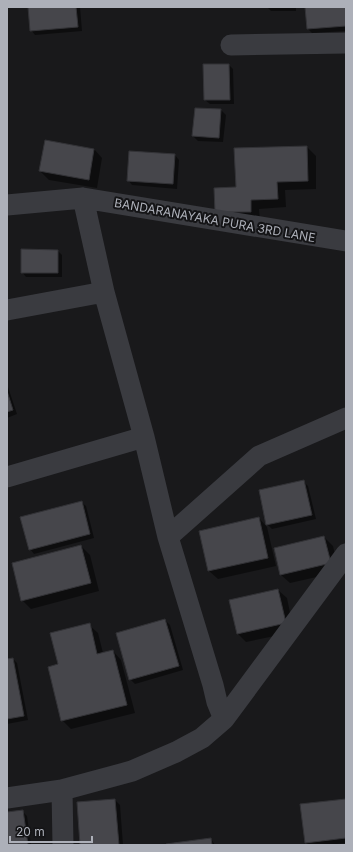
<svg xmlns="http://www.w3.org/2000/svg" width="353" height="852" viewBox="0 0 353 852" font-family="Inter,sans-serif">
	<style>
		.shadow { fill: #0007 }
		.building { fill: #46464b; stroke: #333337 }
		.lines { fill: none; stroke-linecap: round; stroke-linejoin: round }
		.street { stroke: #3a3b40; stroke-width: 21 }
		.labels { text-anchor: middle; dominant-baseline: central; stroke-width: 4; stroke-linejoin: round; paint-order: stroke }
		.street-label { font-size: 12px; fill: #adb0b9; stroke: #141416 }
	</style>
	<rect width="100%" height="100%" fill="#19191b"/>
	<path class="shadow" d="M 29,7 L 80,7 L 82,31 L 35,35 L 31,30 Z
		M 267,7 L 296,7 L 296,11 L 271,11 Z
		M 306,7 L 346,7 L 346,31 L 312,33 L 308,29 Z
		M 229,65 L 233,69 L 234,104 L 210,104 L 205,100 Z
		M 196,109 L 221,110 L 226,115 L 223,142 L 198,141 L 193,136 Z
		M 7,124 L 8,125 L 7,138 Z
		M 307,147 L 316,156 L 316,189 L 285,190 L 286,207 L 259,209 L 260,220 L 225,220 L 237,188 L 235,149 Z
		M 94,149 L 102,158 L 97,188 L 49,180 L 40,171 Z
		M 175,155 L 179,160 L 177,189 L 132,185 L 128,180 Z
		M 58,251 L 62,255 L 62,277 L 26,277 L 22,272 Z
		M 7,384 L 17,414 L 7,418 Z
		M 303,481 L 308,486 L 316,519 L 272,529 L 267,524 Z
		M 81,502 L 86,506 L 94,538 L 34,554 L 30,549 Z
		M 259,518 L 267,527 L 276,566 L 218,579 L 209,571 L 200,532 Z
		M 324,537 L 333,546 L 339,572 L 290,583 L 281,575 Z
		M 81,546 L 90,555 L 99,591 L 31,609 L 22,600 Z
		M 278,590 L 287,598 L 294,632 L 246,642 L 238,634 Z
		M 165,620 L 170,625 L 183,670 L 135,684 L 130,679 Z
		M 89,625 L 98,633 L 103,653 L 113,651 L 121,660 L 135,713 L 71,729 L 62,720 L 59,665 Z
		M 13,659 L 17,663 L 28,720 L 7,724 L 7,660 Z
		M 115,800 L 120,805 L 123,845 L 81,845 Z
		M 346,800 L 346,843 L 327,845 L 309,845 L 306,843 Z
		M 22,811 L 27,816 L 31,845 L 7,845 L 7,813 Z
		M 211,839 L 215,845 L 167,845 Z"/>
	<path class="building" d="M 28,7 L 76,7 L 78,27 L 30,31 Z
		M 305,7 L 346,7 L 346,26 L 307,29 Z
		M 203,64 L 229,64 L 230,100 L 204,100 Z
		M 195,108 L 221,109 L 219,138 L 192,136 Z
		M 45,140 L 94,149 L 89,180 L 39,171 Z
		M 307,146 L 308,181 L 277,182 L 278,199 L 251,200 L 251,212 L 215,212 L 214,188 L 236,187 L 234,148 Z
		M 129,151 L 175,154 L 173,184 L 127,181 Z
		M 21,249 L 58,250 L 58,273 L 21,273 Z
		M 7,391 L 13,410 L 7,412 Z
		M 304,480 L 312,515 L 266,525 L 259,490 Z
		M 82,501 L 90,534 L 29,550 L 20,517 Z
		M 259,517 L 268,558 L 208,571 L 199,531 Z
		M 324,536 L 331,563 L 280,575 L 274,548 Z
		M 81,545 L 91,583 L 21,601 L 12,563 Z
		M 278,589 L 286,623 L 237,634 L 229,600 Z
		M 165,619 L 179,666 L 129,680 L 116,633 Z
		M 90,623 L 97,654 L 113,650 L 127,705 L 61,721 L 48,667 L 58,664 L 50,633 Z
		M 13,658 L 24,716 L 7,719 L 7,659 Z
		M 115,799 L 119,845 L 80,845 L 77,802 Z
		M 346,799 L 346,838 L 305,843 L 300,804 Z
		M 23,810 L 28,845 L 7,845 L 7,812 Z
		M 211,838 L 212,845 L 166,845 L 166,844 Z"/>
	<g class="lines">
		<path class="street" d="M 231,45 L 346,43
			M 83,198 L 104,292 L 144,437 L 168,537 L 213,685 L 217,702 L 224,719 L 346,554
			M 7,205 L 83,198 L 346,241
			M 7,310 L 104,292
			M 7,477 L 144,437
			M 168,537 L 259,456 L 346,418
			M 62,790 L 63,845
			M 7,798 L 62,790 L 132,771 L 176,752 L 202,738 L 224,719"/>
	</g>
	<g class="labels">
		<g class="street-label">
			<text transform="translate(215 220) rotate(10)">BANDARANAYAKA PURA 3RD LANE</text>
		</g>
	</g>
	<rect width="353" height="852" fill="none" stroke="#adb0b9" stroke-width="16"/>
	<path d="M10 836v6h82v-6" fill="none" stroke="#adb0b9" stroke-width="2"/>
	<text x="16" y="836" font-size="12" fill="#adb0b9" stroke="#141416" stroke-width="3" paint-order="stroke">20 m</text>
</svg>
